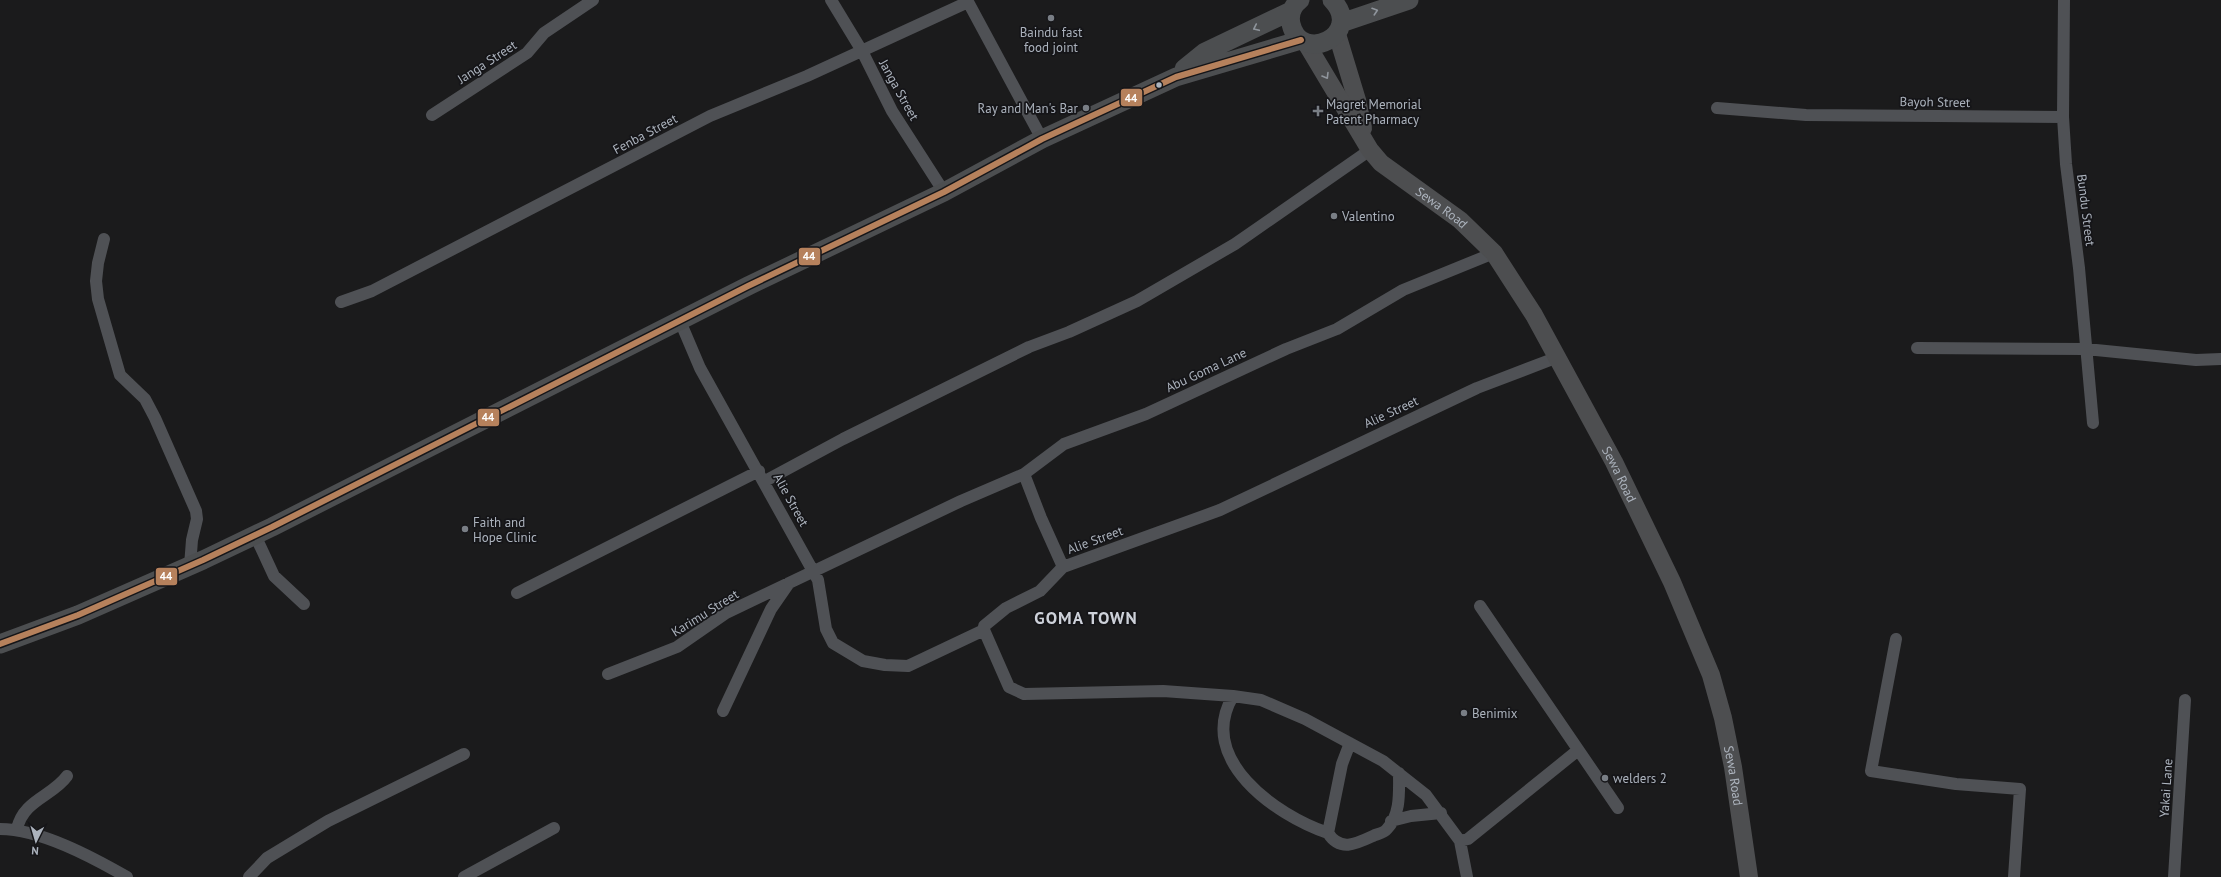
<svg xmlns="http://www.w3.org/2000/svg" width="2221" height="877" viewBox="0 0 2221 877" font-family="'PT Sans',sans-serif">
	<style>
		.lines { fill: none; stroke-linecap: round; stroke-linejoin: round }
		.minor { stroke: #4f5155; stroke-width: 12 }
		.primary { stroke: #4d4e50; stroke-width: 18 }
		.trunk { stroke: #4c4e50; stroke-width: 19 }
		.bus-1-casing { stroke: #151518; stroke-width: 9 }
		.bus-1 { stroke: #b6815c; stroke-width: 6 }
		.oneway { stroke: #8f959c }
		.oneway2 { stroke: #90959c }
		.poi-dot { fill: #797e85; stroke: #151518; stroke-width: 1.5 }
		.bus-dot { fill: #acb3bd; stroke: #151518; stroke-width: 1.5 }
		.labels { text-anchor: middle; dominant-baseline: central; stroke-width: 3.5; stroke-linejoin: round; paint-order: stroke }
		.poi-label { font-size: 13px; fill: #acb3bd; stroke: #151518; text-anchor: start }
		.street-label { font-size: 13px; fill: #acb3bd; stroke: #151518 }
		.district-label { font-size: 17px; font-weight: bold; letter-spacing: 1px; fill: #cdd1d9; stroke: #151518 }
		.line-badge { stroke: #151518; stroke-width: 1.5 }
		.badge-label { font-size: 11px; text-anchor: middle; font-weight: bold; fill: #fff }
	</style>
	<rect width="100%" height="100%" fill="#1b1b1c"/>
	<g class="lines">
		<path class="minor" d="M 831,0 L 862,51 L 892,111 L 944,192
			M 967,0 L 1042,139
			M 2064,0 L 2063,117 L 2066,164 L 2079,268 L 2093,423
			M 1717,108 L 1806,115 L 2063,117
			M 432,115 L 527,53 L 544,33 L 593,0
			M 104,239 L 98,263 L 96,281 L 98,299 L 120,375 L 145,399 L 155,418 L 196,511 L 197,519 L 192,540 L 190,566
			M 341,302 L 372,291 L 710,116 L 807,76 L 968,2
			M 680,321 L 700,368 L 818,580 L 826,629 L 833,643 L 863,661 L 885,665 L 908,666 L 984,630 L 984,626 L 1006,608 L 1040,591 L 1063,567 L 1220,510 L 1477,388 L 1558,357
			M 1917,348 L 2086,349 L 2196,360 L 2221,359
			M 765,481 L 843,439 L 1029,347 L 1069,332 L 1137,301 L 1235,244 L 1370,150
			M 255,535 L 274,576 L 304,604
			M 1063,567 L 1041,518 L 1024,474 L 1064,444 L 1146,414 L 1286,349 L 1337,329 L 1403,290 L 1494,253
			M 517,593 L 759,471
			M 1480,606 L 1618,808
			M 984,630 L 1009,687 L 1024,694 L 1163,691 L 1233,696 L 1261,700 L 1305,719 L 1383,761 L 1426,795 L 1460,841 L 1468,839 L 1577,751
			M 1896,639 L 1871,771 L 1956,784 L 2020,789 L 2014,877
			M 608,674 L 677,647 L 726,613 L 961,501 L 1024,474
			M 1233,696 C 1196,759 1275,815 1328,833
			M 723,711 L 771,609 L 789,583
			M 1350,743 L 1342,764 L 1328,833 C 1340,852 1356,844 1373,836 C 1377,834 1384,833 1387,829 C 1401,814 1399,792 1399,773
			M 1391,821 L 1411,816 L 1441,813
			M 0,829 C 40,829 92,857 127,877
			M 17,829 C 23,800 53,796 67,776
			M 1460,841 L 1467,877
			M 249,877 L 267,858 L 328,821 L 464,754
			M 464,877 L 554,828
			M 2174,877 L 2185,700"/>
		<g class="primary">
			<path d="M 1337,34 L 1357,100 L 1363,128"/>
			<path id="s1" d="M 1306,43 L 1370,150 L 1381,163 L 1460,220 L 1494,253 L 1534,315 L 1614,462 L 1672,582 L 1711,675 L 1723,718 L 1733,767 L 1749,877"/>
		</g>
		<path class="trunk" d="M 1300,0 C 1292,6 1289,15 1291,24 C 1301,66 1365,34 1332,0
			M 1341,23 L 1409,0
			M 1184,69 L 1205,52 L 1291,11
			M 0,644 L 78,615 L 203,560 L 272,527 L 748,286 L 944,192 L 1042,139 L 1176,77 L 1301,40"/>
		<g class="bus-1-casing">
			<path id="bus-1" d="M 0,644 L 78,615 L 203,560 L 272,527 L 748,286 L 944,192 L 1042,139 L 1176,77 L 1301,40"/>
		</g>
		<use href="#bus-1" class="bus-1"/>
	</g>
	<defs><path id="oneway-chevron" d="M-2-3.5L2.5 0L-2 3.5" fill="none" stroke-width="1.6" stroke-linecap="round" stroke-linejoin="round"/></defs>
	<g class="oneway">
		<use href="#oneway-chevron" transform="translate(1375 11) rotate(-18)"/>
		<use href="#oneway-chevron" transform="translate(1256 28) rotate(155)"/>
	</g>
	<use class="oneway2" href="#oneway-chevron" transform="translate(1326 76) rotate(59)"/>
	<g class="poi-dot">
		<circle cx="1051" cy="18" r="4"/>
		<circle cx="1086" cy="108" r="4"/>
		<path d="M1316 105h4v4h4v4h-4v4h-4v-4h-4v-4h4z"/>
		<circle cx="1334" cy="216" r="4"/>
		<circle cx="465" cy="529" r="4"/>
		<circle cx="1464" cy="713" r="4"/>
		<circle cx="1605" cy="778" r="4"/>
	</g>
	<circle class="bus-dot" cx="1159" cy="85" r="3.5"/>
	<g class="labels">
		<g class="poi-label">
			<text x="1051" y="32" text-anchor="middle">Baindu fast<tspan x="1051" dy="15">food joint</tspan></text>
			<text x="1326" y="104">Magret Memorial<tspan x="1326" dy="15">Patent Pharmacy</tspan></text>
			<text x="1078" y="108" text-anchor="end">Ray and Man's Bar</text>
			<text x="1342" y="216">Valentino</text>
			<text x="473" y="522">Faith and<tspan x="473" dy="15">Hope Clinic</tspan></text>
			<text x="1472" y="713">Benimix</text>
			<text x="1613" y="778">welders 2</text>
		</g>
		<g class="street-label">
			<text transform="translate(487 62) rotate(-33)">Janga Street</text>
			<text transform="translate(899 90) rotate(61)">Janga Street</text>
			<text transform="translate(1935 102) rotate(1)">Bayoh Street</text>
			<text transform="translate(645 134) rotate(-28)">Fenba Street</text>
			<text stroke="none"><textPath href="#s1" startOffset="217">Sewa Road</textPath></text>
			<text transform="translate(2086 210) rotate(83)">Bundu Street</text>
			<text transform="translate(1206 370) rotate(-25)">Abu Goma Lane</text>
			<text transform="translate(1391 412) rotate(-25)">Alie Street</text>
			<text stroke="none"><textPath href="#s1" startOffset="541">Sewa Road</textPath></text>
			<text transform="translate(791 500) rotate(61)">Alie Street</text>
			<text transform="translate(1095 540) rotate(-20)">Alie Street</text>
			<text transform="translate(705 613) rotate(-32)">Karimu Street</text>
			<text stroke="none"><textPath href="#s1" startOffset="865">Sewa Road</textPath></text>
			<text transform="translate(2166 788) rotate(-86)">Yakai Lane</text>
		</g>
		<g class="district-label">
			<text x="1086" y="618">GOMA TOWN</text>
		</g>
	</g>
	<g class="line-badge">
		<rect x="1120" y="88" width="23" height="19" rx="4" fill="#b6815c"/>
		<rect x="798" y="247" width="23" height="19" rx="4" fill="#b6815c"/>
		<rect x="477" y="408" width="23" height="19" rx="4" fill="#b6815c"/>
		<rect x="155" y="567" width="23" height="19" rx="4" fill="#b6815c"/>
	</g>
	<g class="badge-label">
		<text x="1131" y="102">44</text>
		<text x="809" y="260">44</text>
		<text x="488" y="421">44</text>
		<text x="166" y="580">44</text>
	</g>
	<g transform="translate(36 841) rotate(185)" stroke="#151518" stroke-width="3" paint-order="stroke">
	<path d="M0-3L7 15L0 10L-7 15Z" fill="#acb3bd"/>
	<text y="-6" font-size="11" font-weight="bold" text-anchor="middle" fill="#acb3bd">N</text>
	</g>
</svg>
